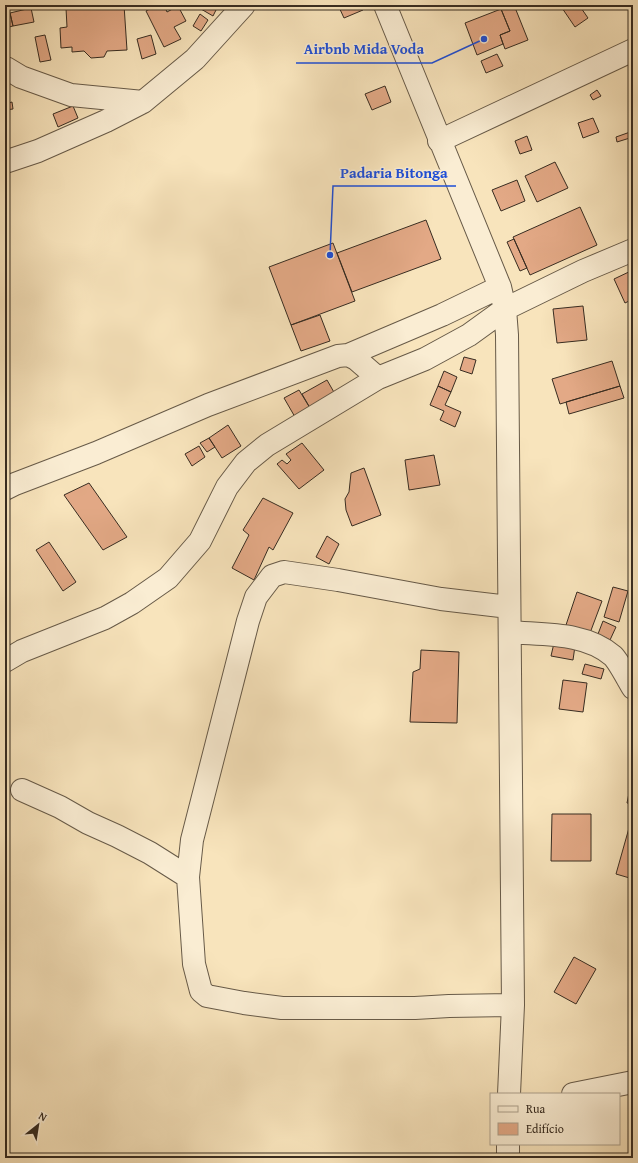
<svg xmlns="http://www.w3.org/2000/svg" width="638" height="1163" viewBox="0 0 638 1163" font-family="'Gentium Book Plus',serif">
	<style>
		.building { fill: #e3a986; stroke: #372c21 }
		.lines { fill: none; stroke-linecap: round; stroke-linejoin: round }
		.minor-casing { stroke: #675a48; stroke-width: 24 }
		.minor { stroke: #faedd3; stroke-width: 22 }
		.leader { fill: none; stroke: #1d4ed8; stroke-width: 1.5 }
		.callout-dot { fill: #1d4ed8; stroke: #faedd3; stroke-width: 1.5 }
		.callout-label { font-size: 15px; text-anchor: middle; font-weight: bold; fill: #1d4ed8; stroke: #faedd3; stroke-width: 3; stroke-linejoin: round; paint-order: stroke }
	</style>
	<rect width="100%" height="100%" fill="#f8e4bc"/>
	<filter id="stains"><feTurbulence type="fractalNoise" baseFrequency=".005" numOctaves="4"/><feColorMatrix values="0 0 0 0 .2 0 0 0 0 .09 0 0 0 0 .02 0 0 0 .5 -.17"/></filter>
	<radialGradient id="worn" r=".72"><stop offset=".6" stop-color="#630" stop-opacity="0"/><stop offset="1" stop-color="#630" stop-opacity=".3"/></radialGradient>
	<path class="building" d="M 124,5 L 127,50 L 107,51 L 104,57 L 91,58 L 84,51 L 72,52 L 72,47 L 61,48 L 60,28 L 67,27 L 66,8 Z
		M 157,5 L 164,5 L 167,12 L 178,6 L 186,21 L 174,27 L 181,39 L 164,47 L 146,11 Z
		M 203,5 L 211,5 L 217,8 L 213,16 L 201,9 Z
		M 338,5 L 361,5 L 363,10 L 344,18 Z
		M 511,5 L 514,5 L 528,40 L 505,49 L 500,35 L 510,31 L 501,9 Z
		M 560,5 L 579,5 L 588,18 L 575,27 Z
		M 31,8 L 34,22 L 13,26 L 10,13 Z
		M 501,9 L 510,31 L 500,35 L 503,44 L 477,55 L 465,23 Z
		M 5,13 L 10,13 L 13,26 L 5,28 Z
		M 200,14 L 208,20 L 201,31 L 193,26 Z
		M 45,35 L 51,60 L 40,62 L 35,37 Z
		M 151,35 L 156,54 L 142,59 L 137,39 Z
		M 497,54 L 503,66 L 486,73 L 481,61 Z
		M 385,86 L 391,102 L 372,110 L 365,94 Z
		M 597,90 L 601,96 L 593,100 L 590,95 Z
		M 12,102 L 13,109 L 5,110 L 5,104 Z
		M 73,106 L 78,118 L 58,127 L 53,114 Z
		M 593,118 L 599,132 L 583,138 L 578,123 Z
		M 633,131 L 633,137 L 617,142 L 616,137 Z
		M 527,136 L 532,150 L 520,154 L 515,141 Z
		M 555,162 L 568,188 L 537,202 L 525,176 Z
		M 517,180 L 525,201 L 501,211 L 492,190 Z
		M 580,207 L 597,245 L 530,275 L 513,237 Z
		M 426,220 L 441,259 L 352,292 L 337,253 Z
		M 514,239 L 527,268 L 520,271 L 507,242 Z
		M 333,243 L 355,301 L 291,325 L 269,267 Z
		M 633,270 L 633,299 L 625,303 L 614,279 Z
		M 583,306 L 587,340 L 557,343 L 553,309 Z
		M 320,315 L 330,341 L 301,351 L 291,325 Z
		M 464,357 L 476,360 L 472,374 L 460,370 Z
		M 612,361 L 620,386 L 560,404 L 552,379 Z
		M 444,371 L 457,377 L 451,392 L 438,386 Z
		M 327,380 L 335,394 L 310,408 L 302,394 Z
		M 438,386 L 451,392 L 445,405 L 461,412 L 455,427 L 440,420 L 444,411 L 430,405 Z
		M 620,386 L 624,398 L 569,414 L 566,402 Z
		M 299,390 L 310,408 L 295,417 L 284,398 Z
		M 228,425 L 241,446 L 222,458 L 209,438 Z
		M 209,438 L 215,447 L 207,452 L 200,443 Z
		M 302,443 L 324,470 L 299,489 L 277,464 L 282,460 L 287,464 L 291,460 L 286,454 Z
		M 199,446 L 205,457 L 192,466 L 185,454 Z
		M 434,455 L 440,485 L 409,490 L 405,460 Z
		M 364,468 L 381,515 L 352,526 L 346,510 L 345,499 L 349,492 L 351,473 Z
		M 89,483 L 127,537 L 103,550 L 64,495 Z
		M 263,498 L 293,513 L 273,550 L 269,547 L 254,580 L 232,568 L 249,535 L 243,530 Z
		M 327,536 L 339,544 L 329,564 L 316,557 Z
		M 49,542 L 76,582 L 63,591 L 36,550 Z
		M 613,587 L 628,591 L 619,622 L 604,617 Z
		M 577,592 L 602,601 L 590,633 L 566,625 Z
		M 603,621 L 616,627 L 610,640 L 598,634 Z
		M 554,643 L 575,646 L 573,660 L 551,656 Z
		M 421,650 L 459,652 L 457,723 L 410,722 L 413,672 L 420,669 Z
		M 585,664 L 604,669 L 601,679 L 582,674 Z
		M 563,680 L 587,683 L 583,712 L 559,709 Z
		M 633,773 L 633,804 L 627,803 Z
		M 552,814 L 591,814 L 591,861 L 551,861 Z
		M 629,828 L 633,830 L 633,879 L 616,874 Z
		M 574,957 L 596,969 L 576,1004 L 554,992 Z"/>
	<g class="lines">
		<g class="minor-casing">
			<path id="minor" d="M 385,5 L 500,287 L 505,309 L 507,335 L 513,1005 L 509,1094
				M 6,68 L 21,77 L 71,95 L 143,102
				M 439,141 L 633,50
				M 5,162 L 38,151 L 106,121 L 143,102 L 195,59 L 244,5
				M 348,355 L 442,315 L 500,287
				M 5,489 L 15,484 L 96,453 L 208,405 L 338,356 L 348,355 L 356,359 L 378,378
				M 509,607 L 441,599 L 338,580 L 284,572 L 272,576 L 256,597 L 248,621 L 192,840 L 188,877 L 194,964 L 201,991 L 207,996 L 244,1003 L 282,1008 L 415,1008 L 449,1006 L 513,1005
				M 510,632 C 544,635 586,632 613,656 C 619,662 628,680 633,688
				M 5,661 L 22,651 L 105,618 L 132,603 L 168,578 L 200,541 L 227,487 L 246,462 L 267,445 L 378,378 L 425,359 L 469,335 L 505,309 L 583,271 L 633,250
				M 22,790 L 60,807 L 88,823 L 117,836 L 150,853 L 188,877
				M 573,1094 L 633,1082
				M 508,1158 L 508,1144"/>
		</g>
		<use href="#minor" class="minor"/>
	</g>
	<path class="leader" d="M484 39L432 63H296M330 255L333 186H456"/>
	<g class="callout-dot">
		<circle cx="484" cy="39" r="4"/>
		<circle cx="330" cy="255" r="4"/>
	</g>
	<g class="callout-label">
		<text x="364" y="54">Airbnb Mida Voda</text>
		<text x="394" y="178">Padaria Bitonga</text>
	</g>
	<rect width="638" height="1163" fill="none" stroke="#f8e4bc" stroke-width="20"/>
	<rect x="6" y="6" width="626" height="1151" fill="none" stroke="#372c21" stroke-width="2"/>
	<rect x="10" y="10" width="618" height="1143" fill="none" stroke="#372c21"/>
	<rect x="490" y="1093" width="130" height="52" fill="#faedd3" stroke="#aca08c"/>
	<rect x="498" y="1106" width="20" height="6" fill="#faedd3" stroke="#aca08c"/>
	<text x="526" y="1113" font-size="12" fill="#372c21">Rua</text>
	<rect x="498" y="1123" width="20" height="12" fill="#e3a986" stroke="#aca08c"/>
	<text x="526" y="1133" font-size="12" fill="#372c21">Edifício</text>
	<g transform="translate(38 1125) rotate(30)" stroke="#faedd3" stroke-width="3" paint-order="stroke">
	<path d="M0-3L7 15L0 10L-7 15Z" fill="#372c21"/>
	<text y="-6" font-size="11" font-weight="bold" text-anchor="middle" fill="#372c21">N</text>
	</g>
	<rect width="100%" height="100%" filter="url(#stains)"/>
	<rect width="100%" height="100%" fill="url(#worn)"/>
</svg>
